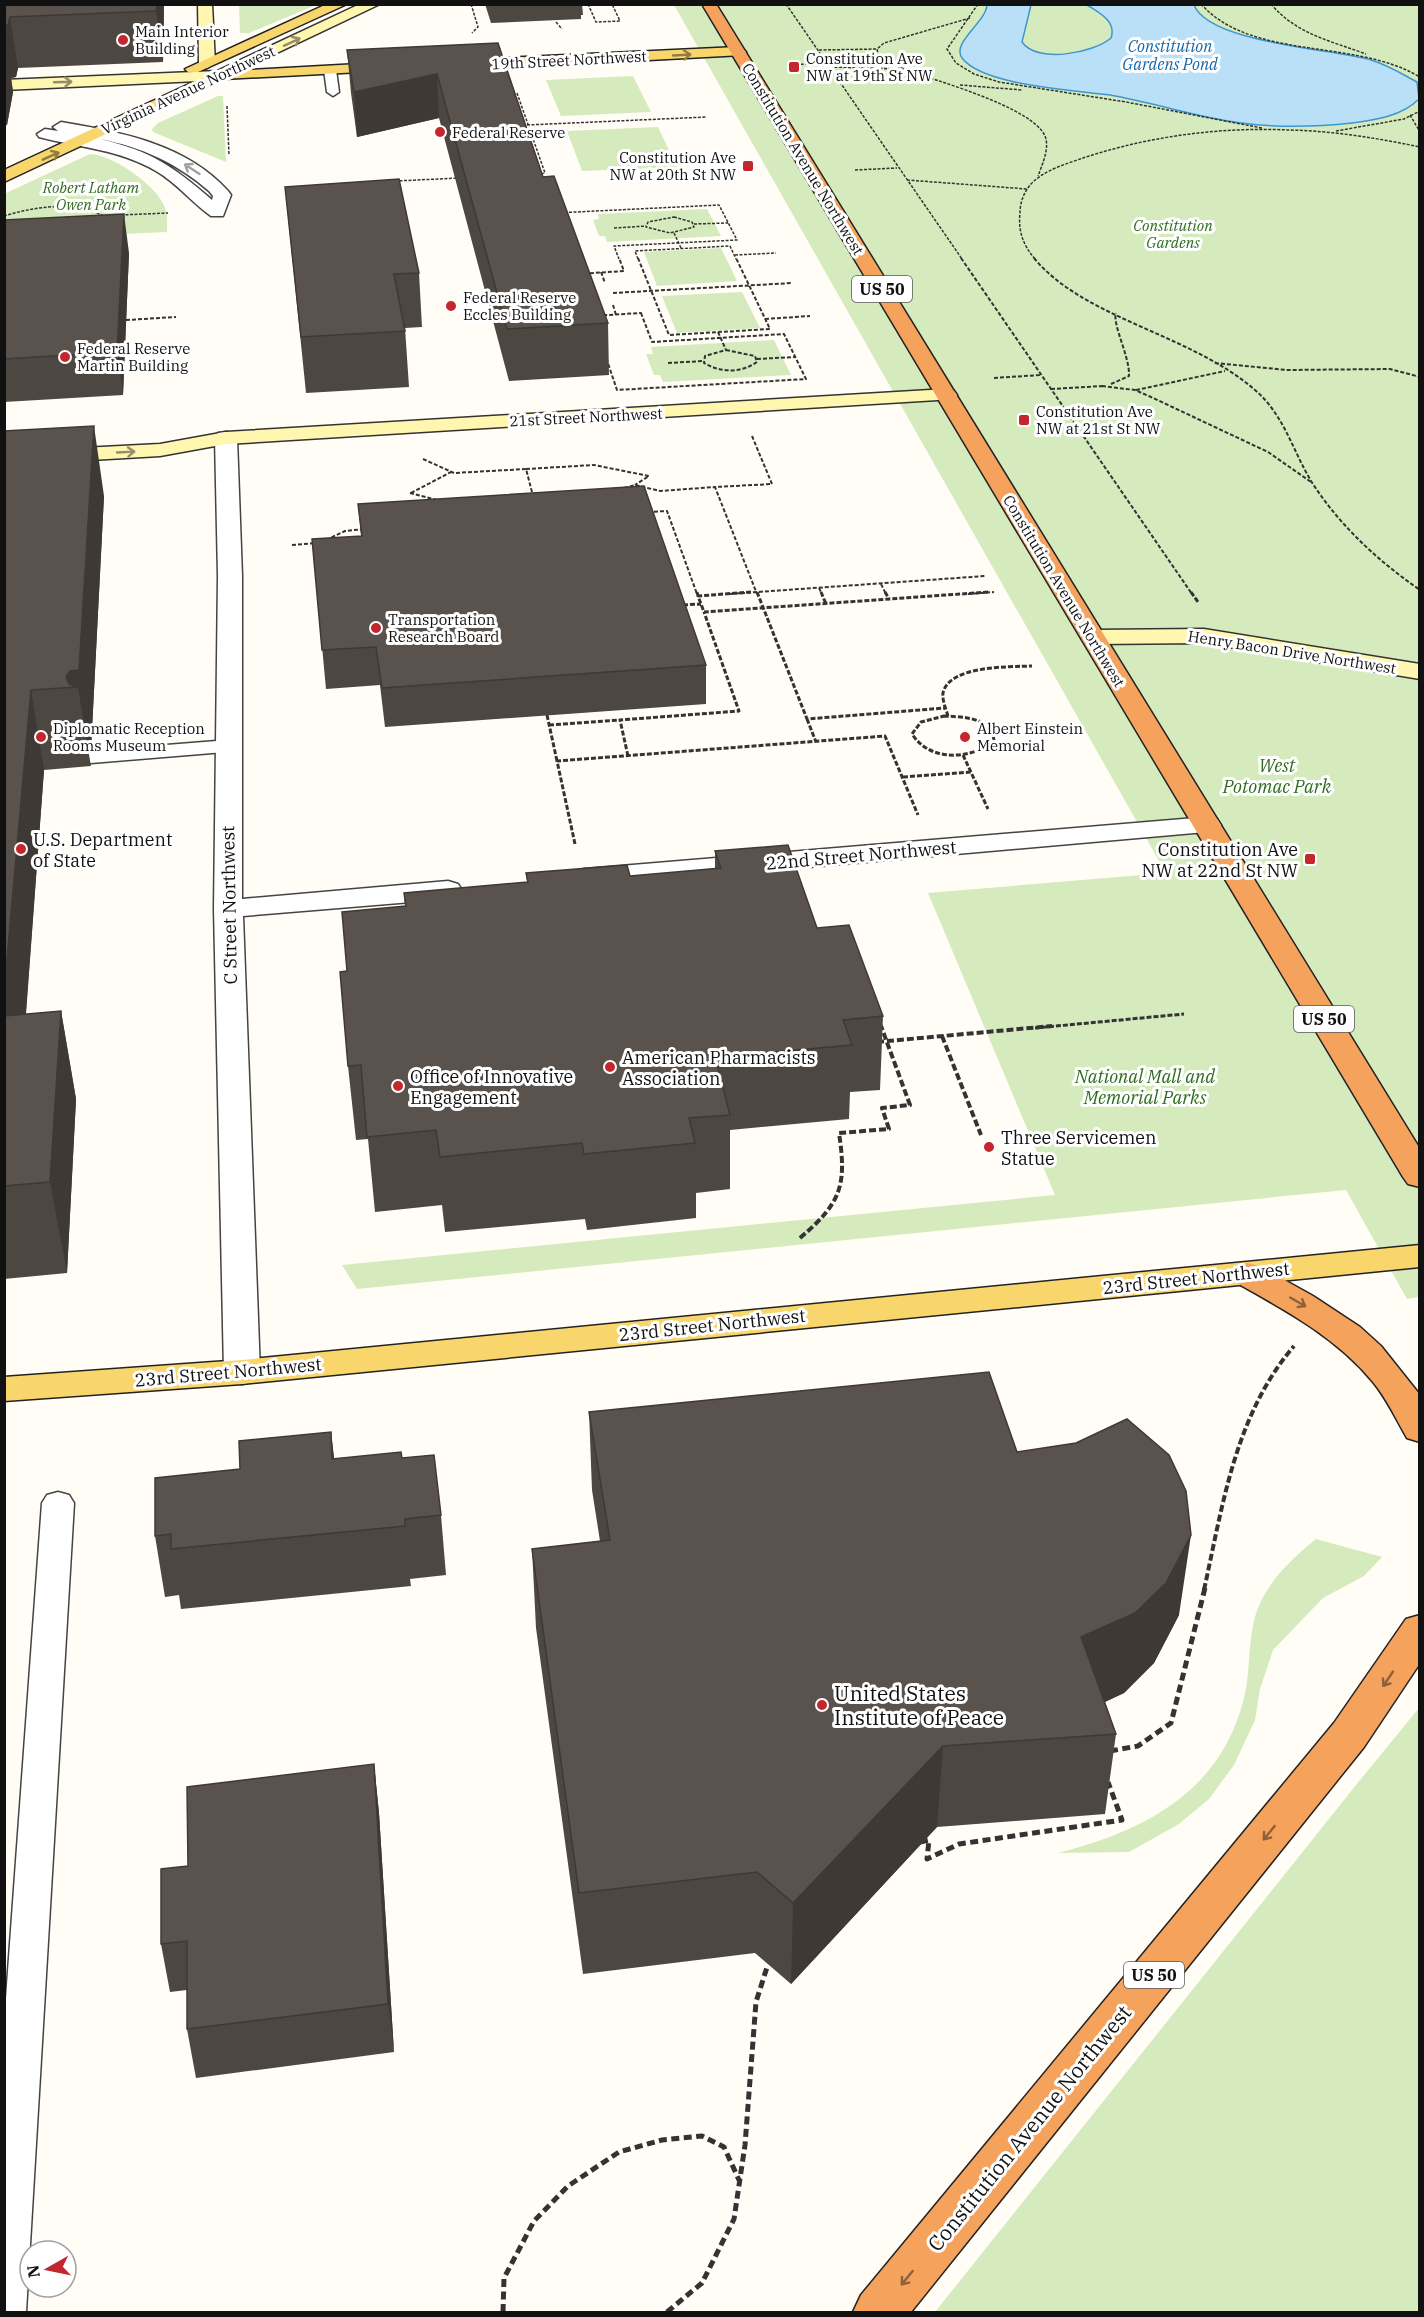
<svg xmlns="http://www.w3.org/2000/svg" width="1424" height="2317" viewBox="0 0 1424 2317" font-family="'IBM Plex Serif',serif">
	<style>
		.green { fill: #d5ebbd }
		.water { fill: #b9e0f7; stroke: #3f96cf; stroke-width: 1.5 }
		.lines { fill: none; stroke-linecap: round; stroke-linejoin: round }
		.lane-casing { stroke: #444; stroke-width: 3 }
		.street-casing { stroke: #444; stroke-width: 3 }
		.secondary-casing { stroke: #333; stroke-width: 3 }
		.primary-casing { stroke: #222; stroke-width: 3 }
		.highway-casing { stroke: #222; stroke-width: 3 }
		.path-far4 { stroke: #333; stroke-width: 1.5; stroke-dasharray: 3 1.5; stroke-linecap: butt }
		.path-far3 { stroke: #333; stroke-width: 2; stroke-dasharray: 4 2; stroke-linecap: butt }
		.path-far2 { stroke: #333; stroke-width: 3; stroke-dasharray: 5 2; stroke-linecap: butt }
		.path-far1 { stroke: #333; stroke-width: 4; stroke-dasharray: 7 3; stroke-linecap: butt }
		.path { stroke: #333; stroke-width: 5; stroke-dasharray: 8 4.5; stroke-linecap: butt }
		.lane { fill: #fff; fill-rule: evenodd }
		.street { fill: #fff; fill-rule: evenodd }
		.secondary { fill: #fff6b0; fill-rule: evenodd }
		.primary { fill: #f9d66b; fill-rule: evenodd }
		.highway { fill: #f5a25d; fill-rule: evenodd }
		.wall { fill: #4d4742 }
		.shaded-wall { fill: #3f3936 }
		.building { fill: #5a524d; stroke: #3f3936; stroke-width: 1.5 }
		.oneway { stroke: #948f68 }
		.oneway2 { stroke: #917d42 }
		.oneway3 { stroke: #a0a0a0 }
		.oneway4 { stroke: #8e613b }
		.poi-dot { fill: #c4262e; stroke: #fff; stroke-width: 2 }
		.labels { text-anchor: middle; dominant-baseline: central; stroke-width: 6; stroke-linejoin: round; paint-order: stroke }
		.far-poi-label { font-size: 15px; fill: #111; stroke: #fff; text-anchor: start }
		.far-street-label { font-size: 15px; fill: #111; stroke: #fff }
		.far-park-label { font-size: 15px; font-style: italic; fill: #2f6b1f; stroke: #fff }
		.far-water-label { font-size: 16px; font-style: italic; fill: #1768a6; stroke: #fff }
		.shield { fill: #fff; stroke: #585858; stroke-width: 1.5 }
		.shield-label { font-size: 16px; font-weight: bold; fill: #111 }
		.park-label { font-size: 18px; font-style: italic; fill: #2f6b1f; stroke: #fff }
		.poi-label { font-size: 18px; fill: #111; stroke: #fff; text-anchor: start }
		.street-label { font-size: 18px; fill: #111; stroke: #fff }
		.near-poi-label { font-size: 21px; fill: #111; stroke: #fff; text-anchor: start }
		.near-street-label { font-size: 21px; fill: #111; stroke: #fff }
	</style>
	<rect width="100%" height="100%" fill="#fffdf5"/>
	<path class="green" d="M 239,5 L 316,5 L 249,33 L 240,33 Z
		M 674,5 L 1419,5 L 1419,1297 L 1407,1299 L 1346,1190 L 357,1289 L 342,1265 L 1055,1195 L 928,893 L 1166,873 Z
		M 633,76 L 651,112 L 561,116 L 546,80 Z
		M 218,96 L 223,96 L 226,162 L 153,132 L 152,129 L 158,123 Z
		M 658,127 L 677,167 L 582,171 L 567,131 Z
		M 90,154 C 112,154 159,187 165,208 C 168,215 167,224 167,232 L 5,239 L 4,194 Z
		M 707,209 L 721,236 L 607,242 L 605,236 L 599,236 L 593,220 L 599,219 L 598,214 Z
		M 721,248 L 737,281 L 657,286 L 644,252 Z
		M 742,292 L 760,328 L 677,333 L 662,296 Z
		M 774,340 L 791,375 L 663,382 L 660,375 L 654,375 L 646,354 L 653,354 L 651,347 Z
		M 1316,1539 L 1382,1557 L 1364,1576 L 1323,1598 L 1273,1650 L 1260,1689 L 1255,1720 L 1234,1765 L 1209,1799 L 1179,1824 L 1129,1852 L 1058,1853 C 1144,1831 1221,1792 1244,1698 C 1250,1675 1248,1649 1253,1626 C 1259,1589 1289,1561 1316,1539 Z
		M 1419,1708 L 1419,2312 L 935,2312 L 1356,1785 Z"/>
	<path class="water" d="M 987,5 L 1031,5 L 1022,42 C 1037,64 1094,53 1111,38 C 1117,21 1098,12 1087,5 L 1194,5 C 1209,43 1333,49 1371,60 C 1388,65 1402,74 1417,82 L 1419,99 C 1402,116 1376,120 1352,123 C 1306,128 1258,128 1212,118 C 1178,111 1144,101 1110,95 C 1076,90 983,86 962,58 C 951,43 986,22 987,5 Z"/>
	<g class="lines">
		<g class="lane-casing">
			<path id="lane" d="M 330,66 L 336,70 L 339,92 L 333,96 L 327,92 L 324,70 Z
				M 229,740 L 237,741 L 240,746 L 237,751 L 91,763 L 83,762 L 80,757 L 83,752 L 91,751 Z
				M 58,1492 L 69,1495 L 74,1503 L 26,2312 L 4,2312 L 4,2026 L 42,1503 L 47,1495 Z"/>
		</g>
		<g class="street-casing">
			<path id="street" d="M 61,122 C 121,132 186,144 228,191 L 231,195 L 223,216 L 211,216 C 191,202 177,183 156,171 C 119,149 80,148 39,137 L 37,134 L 45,129 L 58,131 L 53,127 ZM 100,139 C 141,147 177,163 209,191 L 213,196 L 212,200 C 173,166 151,151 100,139 Z
				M 226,432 L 234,433 L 237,438 L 242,576 L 242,899 L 448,881 L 458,884 L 462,890 L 458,896 L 448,899 L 243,916 L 260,1372 L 255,1381 L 242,1384 L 229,1381 L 224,1372 L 214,909 L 218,576 L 215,438 L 218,433 Z
				M 1207,817 L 1217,819 L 1221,825 L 1217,831 L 584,887 L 574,884 L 570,878 L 574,872 L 584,869 Z"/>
		</g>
		<g class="secondary-casing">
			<path id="secondary" d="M 198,4 L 212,4 L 215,63 L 207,68 L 199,63 Z
				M 360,4 L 380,4 L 220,80 L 4,90 L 4,80 L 217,71 Z
				M 947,389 L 954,391 L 957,395 L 954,399 L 226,444 L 160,456 L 4,465 L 4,452 L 160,444 L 226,432 Z
				M 1204,629 L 1420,664 L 1420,679 L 1204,643 L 1093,644 L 1084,642 L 1081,637 L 1084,632 L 1093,630 Z"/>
		</g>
		<g class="primary-casing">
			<path id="primary" d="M 327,4 L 347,4 L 198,72 L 188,72 L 185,69 Z
				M 738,47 L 743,49 L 746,52 L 743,55 L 461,70 L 453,65 L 461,60 Z
				M 395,62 L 400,64 L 403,67 L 400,70 L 223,79 L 4,182 L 4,170 L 215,72 Z
				M 1420,1245 L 1420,1267 L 242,1384 L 4,1401 L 4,1377 L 242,1360 Z"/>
		</g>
		<g class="highway-casing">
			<path id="highway" d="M 702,4 L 716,4 L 1420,1149 L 1420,1187 L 1408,1184 L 1403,1177 Z
				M 1247,1263 L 1259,1266 L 1313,1296 L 1360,1327 L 1381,1346 L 1420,1395 L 1420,1442 L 1407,1438 C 1396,1419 1387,1399 1373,1382 C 1336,1337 1285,1310 1235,1282 L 1230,1274 L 1235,1266 Z
				M 1420,1615 L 1420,1663 L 1364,1747 L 911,2312 L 853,2312 L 861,2295 L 1334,1723 L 1406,1619 Z"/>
		</g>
		<path class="path-far4" d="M 471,4 L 478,27 L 472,33
			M 588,4 L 596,22 L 620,21 L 612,4
			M 786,4 L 962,259
			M 978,4 L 947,49 L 956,63 L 974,74 L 999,82 L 1126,102 L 1262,128
			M 1201,4 C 1252,61 1354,38 1420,77
			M 1271,4 C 1296,34 1331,41 1366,54
			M 970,18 L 884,43 L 877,49 L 878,54 C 887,59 896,66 906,70 C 937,81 1032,107 1045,136 C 1050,148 1042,165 1038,176
			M 556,22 L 562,29
			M 819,50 L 877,49
			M 787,65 L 827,63
			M 830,67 L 900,69
			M 960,85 L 1022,90
			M 517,93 L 545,173 L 539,174
			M 227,106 L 229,155
			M 1410,115 L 1420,132
			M 527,125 L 707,117
			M 1336,131 L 1404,119 L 1420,111
			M 855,170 L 897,168
			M 907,180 L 1027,189
			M 395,181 L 460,178
			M 121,215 L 168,213
			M 4,216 C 33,207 76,200 103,216
			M 674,217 L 692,222 L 694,227 L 670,233 L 646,227 L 648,222 Z
			M 694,224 L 728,223
			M 614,228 L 646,226
			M 674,233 L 681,248
			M 735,255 L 776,253
			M 572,259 L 555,213 L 719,205 L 737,240 L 614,246 L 619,259
			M 638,259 L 635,251 L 730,246 L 736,259
			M 1035,259 C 1023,245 1018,231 1020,213 C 1020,202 1024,192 1031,184 C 1044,170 1066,164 1083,158 C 1150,136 1219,127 1289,130 C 1334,131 1377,138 1420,147"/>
		<path class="path-far3" d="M 571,258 L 577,274 L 624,271 L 619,258
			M 638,258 L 669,335 L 770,329 L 736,258
			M 961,258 L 1192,594
			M 1034,258 C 1084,319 1191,334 1255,390 C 1284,415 1292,449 1311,481 C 1339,525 1378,561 1420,590
			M 601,272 L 605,283
			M 613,293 L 792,283
			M 613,305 L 616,315
			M 641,313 L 652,342 L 784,334 L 806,379 L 617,390 L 592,316 Z
			M 765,319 L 810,316
			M 126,320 L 176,317
			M 718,332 L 726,350
			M 726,350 L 755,356 L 757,362 C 741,373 721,373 704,363 L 705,356 Z
			M 757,359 L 795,357
			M 668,363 L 703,361
			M 1215,363 L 1287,370 L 1390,369 L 1420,377
			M 994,378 L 1040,375
			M 1111,384 L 1129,376 C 1130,357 1112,324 1116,313
			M 1102,386 L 1135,390 L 1151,397 L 1268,452 L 1311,482
			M 1051,389 L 1103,386
			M 1136,390 L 1225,371
			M 752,436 L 772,484 L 715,487 L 757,594
			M 423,459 L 454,473 L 526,469 L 533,496
			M 526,469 L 594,465 L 649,476 L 635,485
			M 624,488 L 635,485 L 660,491 L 715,487
			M 410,493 L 437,500
			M 411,493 L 451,472
			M 648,512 L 667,511 L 697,594
			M 326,540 L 345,531 L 365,529
			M 292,545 L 316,543
			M 881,584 L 886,594
			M 819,588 L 822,594
			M 729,594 L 985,576
			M 968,594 L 994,592"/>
		<path class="path-far2" d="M 697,592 L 698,596
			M 751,592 L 698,596 L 704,612 L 989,592
			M 757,592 L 807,719 L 945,708
			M 821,592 L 826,604
			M 885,592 L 889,599
			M 1191,592 L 1198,602
			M 683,605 L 701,604
			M 547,715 L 557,761
			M 944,716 C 963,717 992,717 994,741 C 970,760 930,762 912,734 L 921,722 Z
			M 948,716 C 946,709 942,700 943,693 C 949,665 1010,667 1032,666
			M 807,719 L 816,742
			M 549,725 L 620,720
			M 963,755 L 988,809
			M 628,756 L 620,720 L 739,711 L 704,612
			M 903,777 L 971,772
			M 575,844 L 557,761 L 885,736 L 918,815
			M 881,1025 L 882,1028
			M 1035,1028 L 1184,1014"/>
		<path class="path-far1" d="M 942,1036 L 981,1135
			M 877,1042 L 1052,1026
			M 800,1238 C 841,1203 847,1186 839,1133 L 889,1129 L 882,1108 L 910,1105 L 881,1026
			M 1204,1590 C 1223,1504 1235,1415 1294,1346"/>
		<path class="path" d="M 1110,1751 L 1138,1746 L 1171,1723 L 1205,1588
			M 920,1842 L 929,1840 L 927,1859 L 959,1844 L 1122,1820 L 1108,1782
			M 503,2312 L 504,2278 L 534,2221 L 568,2186 L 619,2152 L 662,2140 L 702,2136 L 724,2147 L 739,2180
			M 667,2312 L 702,2283 L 734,2219 L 745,2145 L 756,2002 L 768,1964"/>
		<use href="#lane" class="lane"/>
		<use href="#street" class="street"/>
		<use href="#secondary" class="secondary"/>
		<use href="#primary" class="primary"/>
		<use href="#highway" class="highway"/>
	</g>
	<path class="wall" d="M 4,4 L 164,4 L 163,62 L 18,68 L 16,77 L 11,78 L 13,92 L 7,125 L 4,126 Z
		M 485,4 L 582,4 L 583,15 L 581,15 L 581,19 L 491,23 Z
		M 498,43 L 543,177 L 608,323 L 609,375 L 509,381 L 439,118 L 357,137 L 351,93 L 347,50 Z
		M 285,187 L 419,273 L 422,327 L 405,328 L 409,387 L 306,393 Z
		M 4,220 L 129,253 L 123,395 L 4,402 Z
		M 4,431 L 104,496 L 91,749 L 88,749 L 91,766 L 44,770 L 26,1014 L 61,1011 L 76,1099 L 67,1273 L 4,1279 Z
		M 358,504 L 706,665 L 706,704 L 385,727 L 380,685 L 326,689 L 312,539 L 361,536 Z
		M 715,851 L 817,928 L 883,1016 L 880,1090 L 850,1092 L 849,1119 L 730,1130 L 730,1189 L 696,1193 L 696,1218 L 587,1230 L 585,1219 L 445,1232 L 442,1205 L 375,1212 L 368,1139 L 356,1140 L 348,1066 L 347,971 L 405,907 L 404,893 L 527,882 L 526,873 L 630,876 L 715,869 Z
		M 589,1412 L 1017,1452 L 1179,1615 L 1154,1663 L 1124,1693 L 1105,1702 L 1116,1734 L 1105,1814 L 937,1827 L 791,1984 L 755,1953 L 583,1974 L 536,1628 L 532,1549 L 600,1541 L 592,1490 Z
		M 331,1432 L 334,1459 L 402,1458 L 441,1515 L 446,1575 L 410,1579 L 411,1586 L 181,1609 L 179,1595 L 165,1597 L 155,1536 L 240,1469 Z
		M 374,1764 L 379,1813 L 394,2052 L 196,2078 L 187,2029 L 187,1990 L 170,1992 L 161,1944 L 188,1866 Z"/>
	<path class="shaded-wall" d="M 157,4 L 164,4 L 163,62 L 156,11 Z
		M 10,17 L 18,68 L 16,77 L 11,78 L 13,92 L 7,125 L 4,110 L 4,26 Z
		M 437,74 L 439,118 L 357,137 L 354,92 Z
		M 124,214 L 129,253 L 123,395 L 117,352 Z
		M 94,426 L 104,496 L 91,749 L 88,749 L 78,687 L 67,688 L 66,677 Z
		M 31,690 L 44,770 L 19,1104 L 4,1028 L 4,992 Z
		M 61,1011 L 76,1099 L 67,1273 L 50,1182 Z
		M 331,1432 L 338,1492 L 332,1459 Z
		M 1191,1535 L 1179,1615 L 1154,1663 L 1124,1693 L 1072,1717 L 1081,1637 Z
		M 943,1746 L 937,1827 L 791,1984 L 793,1903 Z
		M 374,1764 L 379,1813 L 394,2052 L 388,2004 Z"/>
	<path class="building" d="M 4,4 L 157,4 L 156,11 L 10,17 L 8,25 L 4,26 Z
		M 498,43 L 543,177 L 554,176 L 608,323 L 507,329 L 437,74 L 354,92 L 347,50 Z
		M 399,179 L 419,273 L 394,274 L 405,331 L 301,337 L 285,187 Z
		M 124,214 L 117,352 L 4,359 L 4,220 Z
		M 94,426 L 79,670 L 70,671 L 66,677 L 69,684 L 78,687 L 31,690 L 4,992 L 4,431 Z
		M 644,486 L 706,665 L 382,688 L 376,647 L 322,650 L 312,539 L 362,536 L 358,504 Z
		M 788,845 L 817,928 L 849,925 L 883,1016 L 843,1020 L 852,1045 L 715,1057 L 730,1115 L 689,1118 L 695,1143 L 584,1154 L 582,1143 L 440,1157 L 436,1130 L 367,1137 L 361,1065 L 348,1066 L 340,972 L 347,971 L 342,912 L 406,906 L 404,893 L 528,882 L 526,873 L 627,865 L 630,876 L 721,868 L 715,851 Z
		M 61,1011 L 50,1182 L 4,1186 L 4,1016 Z
		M 989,1372 L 1017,1452 L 1076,1443 L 1127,1419 L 1169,1455 L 1186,1491 L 1191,1535 L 1166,1583 L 1135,1613 L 1081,1637 L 1116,1734 L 943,1746 L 793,1903 L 757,1872 L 579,1893 L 532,1549 L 610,1540 L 589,1412 Z
		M 331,1432 L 332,1459 L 401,1452 L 402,1458 L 434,1455 L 441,1515 L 405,1519 L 405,1526 L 171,1549 L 171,1534 L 155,1536 L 155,1478 L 240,1469 L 239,1441 Z
		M 374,1764 L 388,2004 L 187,2029 L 187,1941 L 161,1944 L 161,1869 L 188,1866 L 187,1787 Z"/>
	<defs><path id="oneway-shaft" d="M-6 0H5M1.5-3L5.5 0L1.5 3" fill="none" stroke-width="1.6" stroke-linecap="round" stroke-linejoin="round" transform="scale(1.5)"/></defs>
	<g class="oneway">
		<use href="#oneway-shaft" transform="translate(292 42) rotate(-25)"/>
		<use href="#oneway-shaft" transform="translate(63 82) rotate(-2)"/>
		<use href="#oneway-shaft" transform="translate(126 452) rotate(-3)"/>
	</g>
	<g class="oneway2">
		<use href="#oneway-shaft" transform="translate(682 55) rotate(-3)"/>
		<use href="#oneway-shaft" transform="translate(51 156) rotate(-24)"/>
	</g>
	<use class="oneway3" href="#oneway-shaft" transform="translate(192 169) rotate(-147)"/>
	<g class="oneway4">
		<use href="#oneway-shaft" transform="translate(1298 1302) rotate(30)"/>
		<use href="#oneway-shaft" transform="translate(1388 1679) rotate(124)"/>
		<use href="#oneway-shaft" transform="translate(1269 1833) rotate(129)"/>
		<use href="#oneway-shaft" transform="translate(907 2278) rotate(129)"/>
	</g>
	<g class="poi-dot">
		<circle cx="123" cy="40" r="6"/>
		<rect x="788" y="61" width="12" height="12" rx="3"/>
		<circle cx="440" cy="132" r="6"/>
		<rect x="742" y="160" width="12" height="12" rx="3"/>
		<circle cx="451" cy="306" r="6"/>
		<circle cx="65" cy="357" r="6"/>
		<rect x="1018" y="414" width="12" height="12" rx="3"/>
		<circle cx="376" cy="628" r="6"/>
		<circle cx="41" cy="737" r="6"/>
		<circle cx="965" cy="737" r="6"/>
		<circle cx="21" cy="849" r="6"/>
		<rect x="1304" y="853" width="12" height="12" rx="3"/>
		<circle cx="610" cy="1067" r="6"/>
		<circle cx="398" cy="1086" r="6"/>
		<circle cx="989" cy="1147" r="6"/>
		<circle cx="822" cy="1705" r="6"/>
	</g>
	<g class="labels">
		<g class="far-poi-label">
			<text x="135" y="31">Main Interior<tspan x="135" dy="17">Building</tspan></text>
			<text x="806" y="58">Constitution Ave<tspan x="806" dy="17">NW at 19th St NW</tspan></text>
			<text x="452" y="132">Federal Reserve</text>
			<text x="736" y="157" text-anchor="end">Constitution Ave<tspan x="736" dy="17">NW at 20th St NW</tspan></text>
			<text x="463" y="297">Federal Reserve<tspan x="463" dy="17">Eccles Building</tspan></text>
			<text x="77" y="348">Federal Reserve<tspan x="77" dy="17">Martin Building</tspan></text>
			<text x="1036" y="411">Constitution Ave<tspan x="1036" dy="17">NW at 21st St NW</tspan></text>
			<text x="388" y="619">Transportation<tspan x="388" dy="17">Research Board</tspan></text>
			<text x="53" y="728">Diplomatic Reception<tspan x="53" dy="17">Rooms Museum</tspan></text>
			<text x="977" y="728">Albert Einstein<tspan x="977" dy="17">Memorial</tspan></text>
		</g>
		<g class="far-street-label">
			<text transform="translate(569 60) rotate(-3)">19th Street Northwest</text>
			<text transform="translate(188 90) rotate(-25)">Virginia Avenue Northwest</text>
			<text transform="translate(803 159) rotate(59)">Constitution Avenue Northwest</text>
			<text transform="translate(586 417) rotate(-3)">21st Street Northwest</text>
			<text transform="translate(1064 591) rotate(59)">Constitution Avenue Northwest</text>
			<text transform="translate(1292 652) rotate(9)">Henry Bacon Drive Northwest</text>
		</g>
		<g class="far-park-label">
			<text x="91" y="187">Robert Latham<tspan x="91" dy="17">Owen Park</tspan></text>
			<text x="1173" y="225">Constitution<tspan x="1173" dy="17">Gardens</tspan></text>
		</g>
		<g class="far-water-label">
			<text x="1170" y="46">Constitution<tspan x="1170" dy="18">Gardens Pond</tspan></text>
		</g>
		<g class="shield">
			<rect x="852" y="276" width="60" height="26" rx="4.5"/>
			<rect x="1294" y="1006" width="60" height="26" rx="4.5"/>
			<rect x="1124" y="1962" width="60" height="26" rx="4.5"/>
		</g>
		<g class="shield-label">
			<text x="882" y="289">US 50</text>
			<text x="1324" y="1019">US 50</text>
			<text x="1154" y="1975">US 50</text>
		</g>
		<g class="park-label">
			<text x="1277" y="765">West<tspan x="1277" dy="21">Potomac Park</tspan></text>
			<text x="1145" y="1076">National Mall and<tspan x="1145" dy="21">Memorial Parks</tspan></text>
		</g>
		<g class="poi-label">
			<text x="33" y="839">U.S. Department<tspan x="33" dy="21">of State</tspan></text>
			<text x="1298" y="849" text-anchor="end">Constitution Ave<tspan x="1298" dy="21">NW at 22nd St NW</tspan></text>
			<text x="622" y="1057">American Pharmacists<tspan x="622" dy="21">Association</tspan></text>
			<text x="410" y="1076">Office of Innovative<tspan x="410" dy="21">Engagement</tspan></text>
			<text x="1001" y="1137">Three Servicemen<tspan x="1001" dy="21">Statue</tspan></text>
		</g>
		<g class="street-label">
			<text transform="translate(861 855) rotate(-5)">22nd Street Northwest</text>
			<text transform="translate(229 905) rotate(-91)">C Street Northwest</text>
			<text transform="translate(1196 1278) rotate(-6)">23rd Street Northwest</text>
			<text transform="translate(712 1325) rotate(-6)">23rd Street Northwest</text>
			<text transform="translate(228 1372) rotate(-5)">23rd Street Northwest</text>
		</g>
		<g class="near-poi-label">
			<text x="834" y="1693">United States<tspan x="834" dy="24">Institute of Peace</tspan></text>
		</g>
		<g class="near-street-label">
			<text transform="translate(1029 2128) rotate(-51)">Constitution Avenue Northwest</text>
		</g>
	</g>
	<rect width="1424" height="2317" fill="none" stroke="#111111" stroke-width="12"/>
	<g transform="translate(48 2269) rotate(261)"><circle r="28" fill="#ffffff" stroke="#a0a0a0" stroke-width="1.5"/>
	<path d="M0-4.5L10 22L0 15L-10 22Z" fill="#c4262e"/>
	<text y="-9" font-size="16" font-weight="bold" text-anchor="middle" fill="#111111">N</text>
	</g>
</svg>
